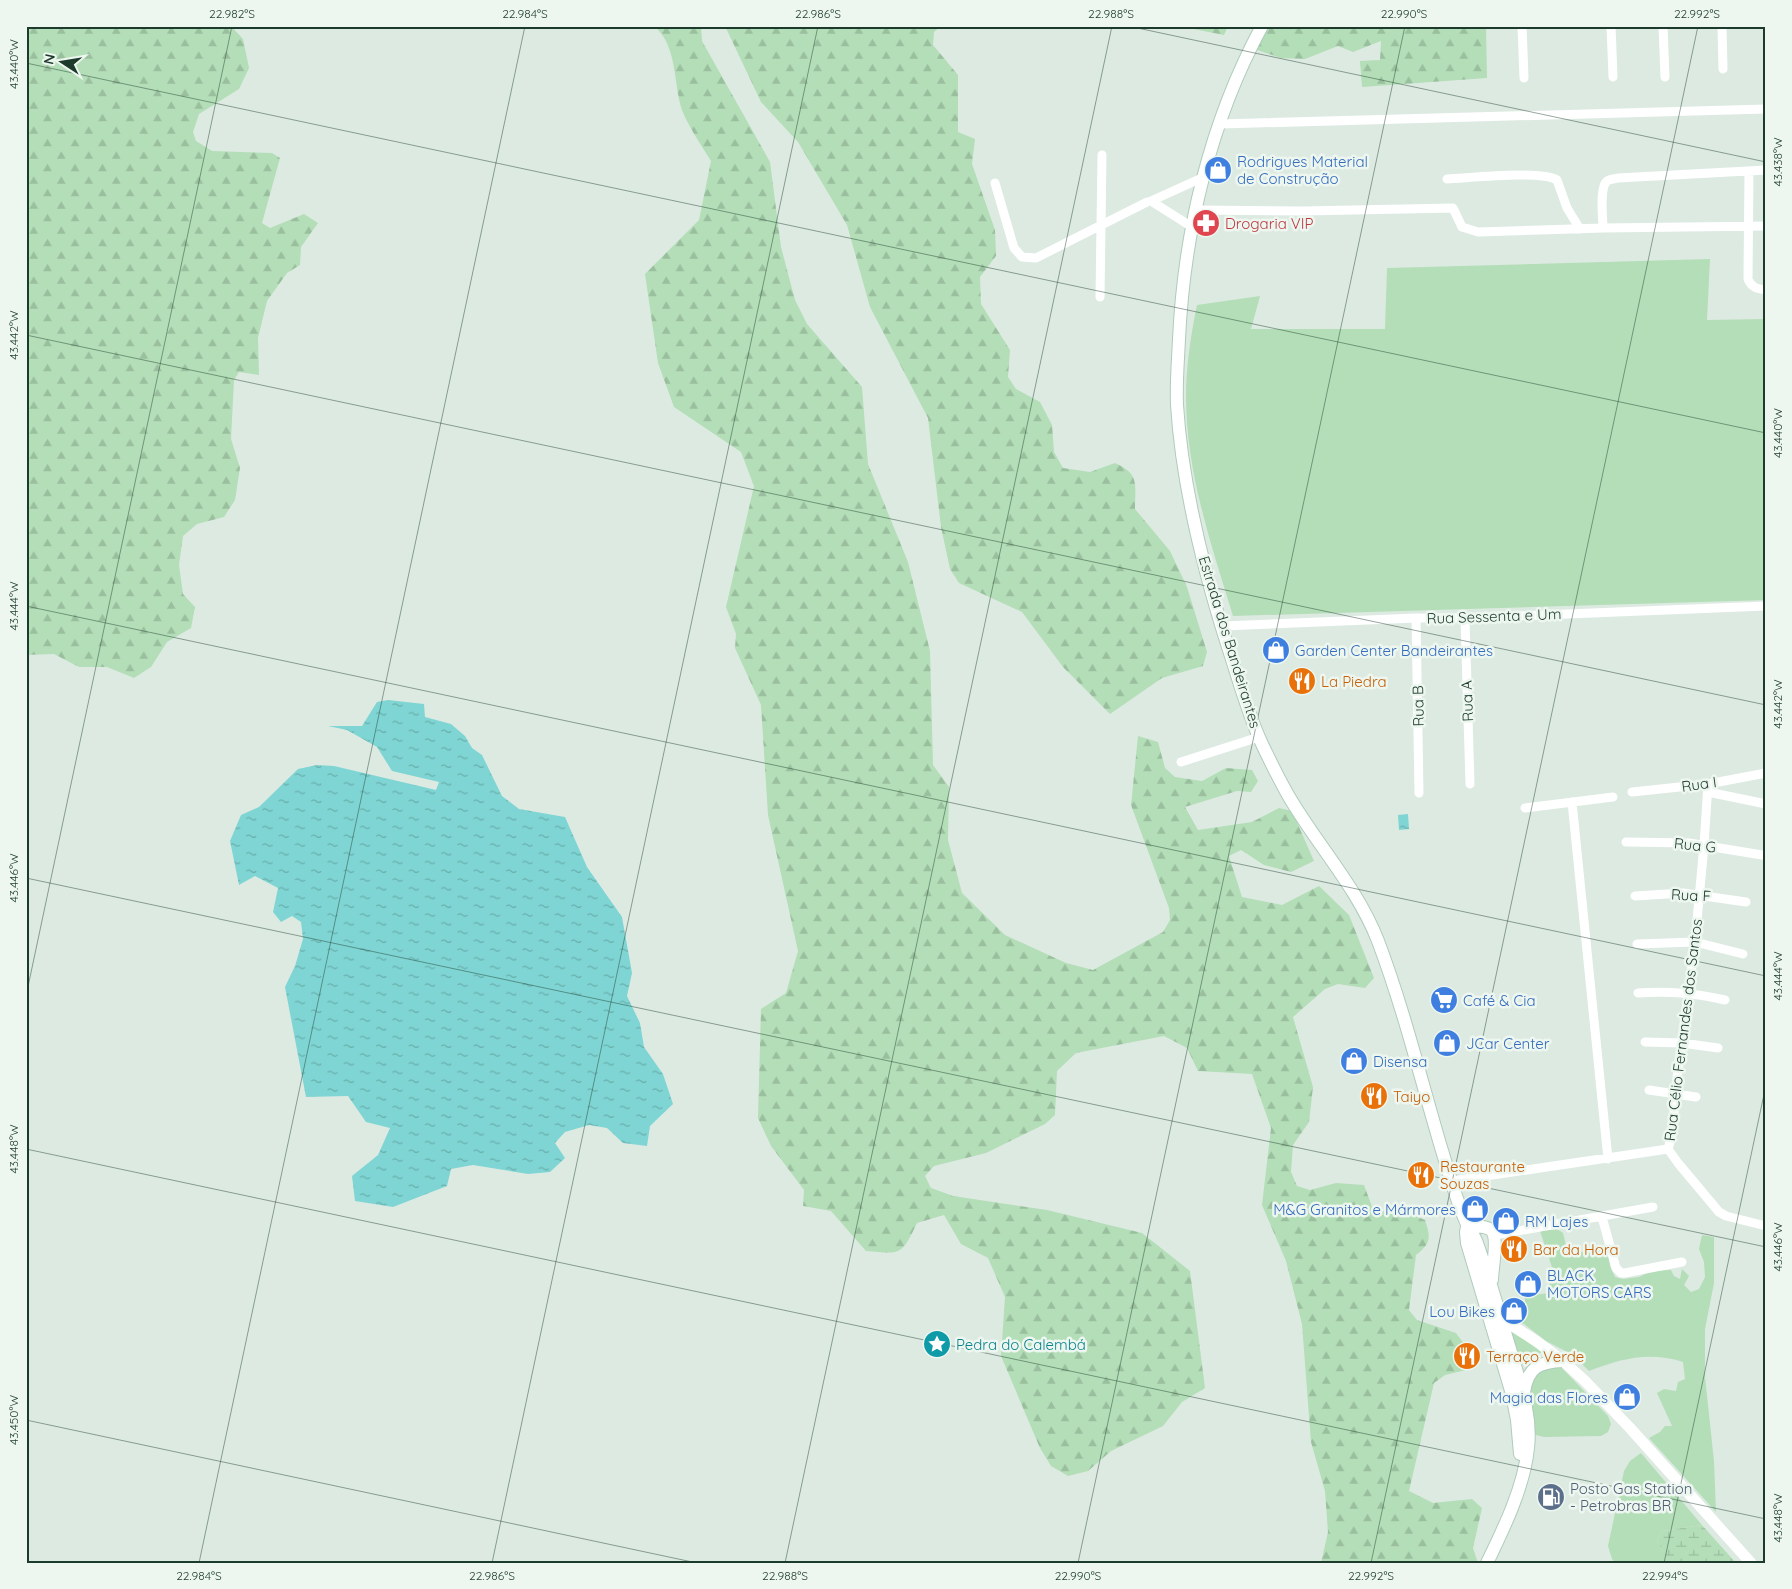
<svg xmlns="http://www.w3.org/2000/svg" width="1792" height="1589" viewBox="0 0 1792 1589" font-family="Quicksand,sans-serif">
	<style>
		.grass { fill: #b3deb7 }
		.forest { fill: url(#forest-firs) }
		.wetland { fill: url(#wetland-marsh) }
		.water { fill: url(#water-ripples) }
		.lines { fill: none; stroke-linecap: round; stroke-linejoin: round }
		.secondary-casing { stroke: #afcbbc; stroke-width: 14 }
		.minor { stroke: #fff; stroke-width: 9 }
		.tertiary { stroke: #fff; stroke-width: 11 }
		.secondary { stroke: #fff; stroke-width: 12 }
		.ticks { fill: none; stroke: #1d3b2d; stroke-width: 1; stroke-opacity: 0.45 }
		.labels { text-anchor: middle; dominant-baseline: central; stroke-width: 5; stroke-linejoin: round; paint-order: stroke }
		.shop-label { font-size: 15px; fill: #366cbe; stroke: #edf7f0; text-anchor: start }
		.health-label { font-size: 15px; fill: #be3a42; stroke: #edf7f0; text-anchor: start }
		.street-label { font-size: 15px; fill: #1d3b2d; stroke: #edf7f0 }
		.food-label { font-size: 15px; fill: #c56008; stroke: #edf7f0; text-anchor: start }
		.culture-label { font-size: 15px; fill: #0d838f; stroke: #edf7f0; text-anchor: start }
		.service-label { font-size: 15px; fill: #4e5e75; stroke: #edf7f0; text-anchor: start }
		.neatline { fill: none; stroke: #1d3b2d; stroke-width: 2 }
		.ticks-label { font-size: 12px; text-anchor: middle; fill: #1d3b2d }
	</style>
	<defs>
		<pattern id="forest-firs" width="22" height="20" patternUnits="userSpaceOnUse" patternTransform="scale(1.25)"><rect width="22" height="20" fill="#b3deb7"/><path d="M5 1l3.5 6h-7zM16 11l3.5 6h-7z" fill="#9abf9e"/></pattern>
		<pattern id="wetland-marsh" width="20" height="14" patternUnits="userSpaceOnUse" patternTransform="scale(1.25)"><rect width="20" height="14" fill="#b3deb7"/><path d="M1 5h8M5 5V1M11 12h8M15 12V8" fill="none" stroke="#9abf9e"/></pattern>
		<pattern id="water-ripples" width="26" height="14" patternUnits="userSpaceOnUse" patternTransform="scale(1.25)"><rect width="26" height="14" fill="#7fd5d3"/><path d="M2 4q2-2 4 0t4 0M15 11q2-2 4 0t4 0" fill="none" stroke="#67aeac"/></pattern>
	</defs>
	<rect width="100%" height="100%" fill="#ddeae2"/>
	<path class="grass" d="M 1710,259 L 1707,320 L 1766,319 L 1766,600 L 1233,616 C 1211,544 1186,472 1186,396 C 1186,366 1191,334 1197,305 L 1260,296 L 1251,329 L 1385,329 L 1387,268 Z
		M 1557,1229 L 1563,1233 L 1568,1254 L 1607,1248 L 1610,1266 L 1615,1277 L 1623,1279 L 1639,1277 L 1651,1271 L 1671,1270 L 1674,1276 L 1680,1279 L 1682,1269 L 1689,1276 L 1684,1285 L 1691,1292 L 1699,1289 L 1705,1277 L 1704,1262 L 1699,1249 L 1702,1235 L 1714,1237 L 1714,1283 L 1705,1329 L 1705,1377 L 1714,1461 L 1716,1512 L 1649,1438 L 1660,1432 L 1665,1426 L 1672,1426 L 1657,1393 L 1664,1389 L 1676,1391 L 1678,1382 L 1685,1379 L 1683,1362 C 1649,1351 1620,1359 1589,1371 L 1573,1355 L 1546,1341 L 1520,1321 L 1525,1315 L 1525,1296 L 1550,1293 L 1548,1271 L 1552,1267 L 1540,1231 Z
		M 1506,1325 L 1544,1352 C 1533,1354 1524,1361 1519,1371 Z
		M 1550,1366 L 1562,1368 L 1608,1416 L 1611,1424 L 1608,1432 L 1601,1436 L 1544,1437 L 1536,1435 L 1533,1429 L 1530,1380 L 1535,1372 Z
		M 1641,1453 L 1702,1525 L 1662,1531 L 1657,1541 L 1670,1563 L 1615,1563 L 1612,1559 L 1608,1546 L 1624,1471 L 1630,1461 Z"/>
	<path class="forest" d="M 26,26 L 231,26 L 243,39 L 249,68 L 239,89 L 199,114 L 193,132 L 196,141 L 212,151 L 272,153 L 280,158 L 262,223 L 270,228 L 304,214 L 318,223 L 301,247 L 300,265 L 287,273 L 267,301 L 258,338 L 259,375 L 239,372 L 234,380 L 231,439 L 240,468 L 235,500 L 224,517 L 197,524 L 183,536 L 179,565 L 183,594 L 195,607 L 191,628 L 167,642 L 151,667 L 134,678 L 107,667 L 79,667 L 54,654 L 26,655 Z
		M 654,26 L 701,26 L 702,41 L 770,162 L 781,247 L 795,300 L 807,324 L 862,387 L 868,464 L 908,562 L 930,651 L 933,765 L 949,787 L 948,840 L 962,893 L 1005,935 L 1066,963 L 1093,970 L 1163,932 L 1170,920 L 1169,908 L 1131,805 L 1138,736 L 1158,742 L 1165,768 L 1175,777 L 1202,781 L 1226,768 L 1252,770 L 1258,781 L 1251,792 L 1237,791 L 1185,807 L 1198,830 L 1252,822 L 1279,808 L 1292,811 L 1314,861 L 1291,872 L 1264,865 L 1241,850 L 1229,856 L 1242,897 L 1282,905 L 1319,886 L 1349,915 L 1374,978 L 1365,988 L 1338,984 L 1325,989 L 1293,1017 L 1313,1087 L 1309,1122 L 1293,1145 L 1291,1172 L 1297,1186 L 1310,1190 L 1336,1183 L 1364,1185 L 1374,1212 L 1401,1210 L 1425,1220 C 1431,1238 1431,1243 1416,1255 L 1409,1310 L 1417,1320 L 1456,1333 L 1473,1356 L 1470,1369 L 1445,1375 L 1434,1383 L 1409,1491 L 1433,1503 L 1472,1499 L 1482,1508 L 1473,1548 L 1478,1563 L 1321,1563 L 1328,1532 L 1325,1491 L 1311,1442 L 1302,1324 L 1286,1261 L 1262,1205 L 1271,1128 L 1252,1074 L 1198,1071 L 1187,1048 L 1164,1036 L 1076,1053 L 1057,1071 L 1055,1115 L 1045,1124 L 986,1153 L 934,1166 L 925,1176 L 931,1188 L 953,1196 L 1047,1210 L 1142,1233 L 1190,1271 L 1205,1388 L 1182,1402 L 1163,1426 L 1111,1451 L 1088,1471 L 1068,1476 L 1051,1466 L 1040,1448 L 1001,1356 L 1005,1297 L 988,1258 L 961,1244 L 944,1215 L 917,1223 C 901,1256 902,1254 866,1251 L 831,1211 L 803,1206 L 804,1190 L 771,1146 L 758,1118 L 761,1009 L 786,993 L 798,951 L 768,815 L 761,705 L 735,648 L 736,634 L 726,607 L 754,486 L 741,452 L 674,407 L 658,363 L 645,274 L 699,220 L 711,161 C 702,146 688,126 682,110 C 673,83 678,46 654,26 Z
		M 725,26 L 941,26 L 934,32 L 933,45 L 958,75 L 958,132 L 975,139 L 972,164 L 995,230 L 996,256 L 980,277 L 981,304 L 1010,350 L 1008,377 L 1016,389 L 1040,402 L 1052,425 L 1054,452 L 1063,468 L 1090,472 L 1115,463 C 1140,474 1135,484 1135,509 L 1170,551 L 1187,587 L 1207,652 L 1203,666 L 1162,678 L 1110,714 L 1063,667 L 1022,612 L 959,583 L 950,569 L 941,527 L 928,418 L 870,307 L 847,225 L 798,142 L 761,102 Z
		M 1178,26 L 1228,26 L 1224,35 Z
		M 1266,26 L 1486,26 L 1487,78 L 1362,87 L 1360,61 L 1380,60 L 1381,41 L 1353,52 L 1338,46 L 1305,59 L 1281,58 L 1254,49 Z"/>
	<path class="wetland" d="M 1702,1525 L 1736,1563 L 1670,1563 L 1657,1541 L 1662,1531 Z"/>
	<path class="water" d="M 388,700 L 424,704 L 425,717 L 451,724 L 465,736 L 472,748 L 482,755 L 502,796 L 519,809 L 565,817 L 587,867 L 622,917 L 632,973 L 627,996 L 640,1023 L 644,1047 L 663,1074 L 673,1104 L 650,1126 L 647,1146 L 623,1143 L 607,1128 L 589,1125 L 565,1132 L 555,1143 L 565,1158 L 550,1172 L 528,1174 L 473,1165 L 451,1169 L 447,1186 L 393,1207 L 355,1201 L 352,1176 L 378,1155 L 390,1128 L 366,1122 L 348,1096 L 306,1097 L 285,987 L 295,966 L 303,939 L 301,922 L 292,916 L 281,922 L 273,912 L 278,888 L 255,876 L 239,885 L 230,841 L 241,815 L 259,807 L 298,769 L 317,765 L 334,766 L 436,790 L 439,782 L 392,771 L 377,747 L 347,730 L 328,726 L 362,726 L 377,702 Z
		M 1408,814 L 1409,829 L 1399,830 L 1398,815 Z"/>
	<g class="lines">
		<g class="secondary-casing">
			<path id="secondary" d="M 1262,26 C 1210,122 1184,232 1179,339 C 1178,361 1176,383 1177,405 C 1182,484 1203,568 1227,644 C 1238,677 1247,712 1262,744 C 1270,761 1279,779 1288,795 C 1317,845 1357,887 1378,941 C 1403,1007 1420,1076 1440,1144 C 1448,1170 1455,1197 1466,1222 C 1469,1229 1474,1235 1477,1243 C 1490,1279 1500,1316 1511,1352 C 1520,1384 1532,1415 1528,1448 C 1524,1487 1504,1528 1487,1563
				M 1467,1226 C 1474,1227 1484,1225 1491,1230 C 1499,1237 1492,1269 1492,1280
				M 1467,1227 L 1466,1232 L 1467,1243 L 1512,1394 L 1517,1420 L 1520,1454
				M 1524,1392 C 1528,1367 1539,1362 1563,1361"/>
		</g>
		<path class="minor" d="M 1522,26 L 1524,78
			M 1611,26 L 1613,77
			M 1663,26 L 1665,77
			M 1722,26 L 1723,69
			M 1220,124 L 1766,109
			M 1749,171 L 1748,279 C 1751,287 1757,289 1766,290
			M 1447,179 C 1470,178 1540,170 1557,180 L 1567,208 L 1580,229
			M 995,183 L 1014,248 L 1022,257 L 1036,258 L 1147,202
			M 1151,201 L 1204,177
			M 1151,201 L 1192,227
			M 1195,210 L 1303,211 L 1453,208 L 1462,227 L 1478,232 L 1603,228 L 1766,226
			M 1603,228 C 1603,218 1599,188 1607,181 C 1610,179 1614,179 1618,178 L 1766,170
			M 1100,297 L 1102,155
			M 1416,618 L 1419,793
			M 1465,618 L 1470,784
			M 1222,626 L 1416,618 L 1465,618 L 1766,606
			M 1181,762 L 1259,737
			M 1632,792 L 1708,784 L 1766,773
			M 1708,792 L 1766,804
			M 1572,802 L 1608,1159
			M 1525,808 L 1613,797
			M 1626,842 L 1689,843 L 1762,855
			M 1635,896 L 1683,893 L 1746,902
			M 1637,944 L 1695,942 L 1743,954
			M 1638,993 C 1670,991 1694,993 1725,1000
			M 1645,1042 L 1682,1043 L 1718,1048
			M 1649,1090 L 1696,1097
			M 1668,1149 L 1673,1131 L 1675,1093 L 1695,942 L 1704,845 L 1708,784
			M 1668,1149 L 1678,1163 L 1719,1212 L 1726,1216 L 1766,1226
			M 1452,1181 L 1668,1149
			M 1602,1217 L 1616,1268 L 1621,1273 L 1625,1273 L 1682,1262
			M 1495,1235 L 1653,1207"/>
		<path class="tertiary" d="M 1497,1316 L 1536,1341 L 1563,1361 L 1585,1381 L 1630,1428 L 1751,1563"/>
		<use href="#secondary" class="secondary"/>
	</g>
	<path class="ticks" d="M 1128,26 L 1766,162M 26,63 L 1766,433M 26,335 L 1766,705M 26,606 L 1766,976M 26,878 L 1766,1247M 26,996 L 232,26M 26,1149 L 1766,1519M 26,1420 L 697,1563M 199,1563 L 525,26M 492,1563 L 818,26M 785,1563 L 1112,26M 1078,1563 L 1405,26M 1371,1563 L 1698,26M 1664,1563 L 1766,1085"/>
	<defs>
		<g id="shop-disc" transform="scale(1.4375)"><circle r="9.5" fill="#3f7fe0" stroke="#edf7f0"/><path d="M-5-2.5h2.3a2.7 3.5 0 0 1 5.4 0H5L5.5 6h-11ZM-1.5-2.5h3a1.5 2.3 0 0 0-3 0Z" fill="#fff"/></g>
		<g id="pharmacy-disc" transform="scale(1.4375)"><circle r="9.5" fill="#e0444e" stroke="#edf7f0"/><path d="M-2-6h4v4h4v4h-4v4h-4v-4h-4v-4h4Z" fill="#fff"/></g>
		<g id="restaurant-disc" transform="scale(1.4375)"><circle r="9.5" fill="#e8710a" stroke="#edf7f0"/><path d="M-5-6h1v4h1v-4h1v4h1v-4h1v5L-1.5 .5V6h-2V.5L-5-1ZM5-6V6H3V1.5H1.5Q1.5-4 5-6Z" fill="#fff"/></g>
		<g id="supermarket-disc" transform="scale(1.4375)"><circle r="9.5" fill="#3f7fe0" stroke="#edf7f0"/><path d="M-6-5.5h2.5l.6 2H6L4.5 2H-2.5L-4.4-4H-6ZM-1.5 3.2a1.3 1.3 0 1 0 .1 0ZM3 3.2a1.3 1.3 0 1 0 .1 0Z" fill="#fff"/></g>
		<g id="sight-disc" transform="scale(1.4375)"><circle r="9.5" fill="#0f9aa8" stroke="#edf7f0"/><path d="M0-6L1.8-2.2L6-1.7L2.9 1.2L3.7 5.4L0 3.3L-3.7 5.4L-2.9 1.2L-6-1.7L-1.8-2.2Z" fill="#fff"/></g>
		<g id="fuel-disc" transform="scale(1.4375)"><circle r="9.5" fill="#5c6f8a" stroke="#edf7f0"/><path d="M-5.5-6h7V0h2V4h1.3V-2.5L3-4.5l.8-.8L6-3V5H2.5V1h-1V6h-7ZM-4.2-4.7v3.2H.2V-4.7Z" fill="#fff"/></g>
	</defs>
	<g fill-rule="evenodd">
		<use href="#shop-disc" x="1218" y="170"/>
		<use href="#pharmacy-disc" x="1206" y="223"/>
		<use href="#shop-disc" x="1276" y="650"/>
		<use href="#restaurant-disc" x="1302" y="681"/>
		<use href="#supermarket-disc" x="1444" y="1000"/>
		<use href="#shop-disc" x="1447" y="1043"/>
		<use href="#shop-disc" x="1354" y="1061"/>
		<use href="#restaurant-disc" x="1374" y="1096"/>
		<use href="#restaurant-disc" x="1421" y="1175"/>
		<use href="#shop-disc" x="1475" y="1209"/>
		<use href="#shop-disc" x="1506" y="1221"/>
		<use href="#restaurant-disc" x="1514" y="1249"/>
		<use href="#shop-disc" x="1528" y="1284"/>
		<use href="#shop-disc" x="1514" y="1311"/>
		<use href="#sight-disc" x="937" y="1344"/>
		<use href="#restaurant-disc" x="1467" y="1356"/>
		<use href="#shop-disc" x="1627" y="1397"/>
		<use href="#fuel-disc" x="1551" y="1497"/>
	</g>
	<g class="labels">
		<g class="shop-label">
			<text x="1237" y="161">Rodrigues Material<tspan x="1237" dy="17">de Construção</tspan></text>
			<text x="1295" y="650">Garden Center Bandeirantes</text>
			<text x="1463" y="1000">Café &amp; Cia</text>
			<text x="1466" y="1043">JCar Center</text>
			<text x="1373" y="1061">Disensa</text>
			<text x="1456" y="1209" text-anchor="end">M&amp;G Granitos e Mármores</text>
			<text x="1525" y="1221">RM Lajes</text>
			<text x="1547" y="1275">BLACK<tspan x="1547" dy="17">MOTORS CARS</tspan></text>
			<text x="1495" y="1311" text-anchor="end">Lou Bikes</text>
			<text x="1608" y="1397" text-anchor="end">Magia das Flores</text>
		</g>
		<g class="health-label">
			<text x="1225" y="223">Drogaria VIP</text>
		</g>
		<g class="street-label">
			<text transform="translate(1494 616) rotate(-2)">Rua Sessenta e Um</text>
			<text transform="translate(1230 642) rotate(73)">Estrada dos Bandeirantes</text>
			<text transform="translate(1467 701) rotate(-92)">Rua A</text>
			<text transform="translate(1418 706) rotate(-91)">Rua B</text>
			<text transform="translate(1699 784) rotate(-8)">Rua I</text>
			<text transform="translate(1695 845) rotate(6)">Rua G</text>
			<text transform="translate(1691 895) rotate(3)">Rua F</text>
			<text transform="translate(1683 1030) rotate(-83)">Rua Célio Fernandes dos Santos</text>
		</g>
		<g class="food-label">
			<text x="1321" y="681">La Piedra</text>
			<text x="1393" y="1096">Taiyo</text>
			<text x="1440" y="1166">Restaurante<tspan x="1440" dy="17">Souzas</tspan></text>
			<text x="1533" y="1249">Bar da Hora</text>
			<text x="1486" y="1356">Terraço Verde</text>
		</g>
		<g class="culture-label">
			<text x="956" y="1344">Pedra do Calembá</text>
		</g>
		<g class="service-label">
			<text x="1570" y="1488">Posto Gas Station<tspan x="1570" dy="17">- Petrobras BR</tspan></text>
		</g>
	</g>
	<rect width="1792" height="1589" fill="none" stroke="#edf7f0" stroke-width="55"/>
	<g transform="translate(62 62) rotate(282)" stroke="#edf7f0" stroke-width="4" paint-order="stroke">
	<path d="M0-4L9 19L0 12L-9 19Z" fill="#1d3b2d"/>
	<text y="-8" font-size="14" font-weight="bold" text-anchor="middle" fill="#1d3b2d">N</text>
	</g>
	<rect x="28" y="28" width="1736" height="1534" class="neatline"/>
	<g class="ticks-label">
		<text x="232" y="18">22.982°S</text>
		<text x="525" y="18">22.984°S</text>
		<text x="818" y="18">22.986°S</text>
		<text x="1111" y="18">22.988°S</text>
		<text x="1404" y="18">22.990°S</text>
		<text x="1697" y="18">22.992°S</text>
		<text transform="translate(14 64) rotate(-90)" y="4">43.440°W</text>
		<text transform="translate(1778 162) rotate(-90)" y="4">43.438°W</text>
		<text transform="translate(14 335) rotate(-90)" y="4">43.442°W</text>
		<text transform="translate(1778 433) rotate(-90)" y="4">43.440°W</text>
		<text transform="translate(14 606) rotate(-90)" y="4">43.444°W</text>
		<text transform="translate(1778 704) rotate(-90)" y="4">43.442°W</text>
		<text transform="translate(14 878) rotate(-90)" y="4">43.446°W</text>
		<text transform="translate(1778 976) rotate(-90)" y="4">43.444°W</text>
		<text transform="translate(14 1149) rotate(-90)" y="4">43.448°W</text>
		<text transform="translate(1778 1247) rotate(-90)" y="4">43.446°W</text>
		<text transform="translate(14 1420) rotate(-90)" y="4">43.450°W</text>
		<text transform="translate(1778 1518) rotate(-90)" y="4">43.448°W</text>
		<text x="199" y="1580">22.984°S</text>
		<text x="492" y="1580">22.986°S</text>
		<text x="785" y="1580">22.988°S</text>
		<text x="1078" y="1580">22.990°S</text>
		<text x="1371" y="1580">22.992°S</text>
		<text x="1665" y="1580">22.994°S</text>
	</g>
</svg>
